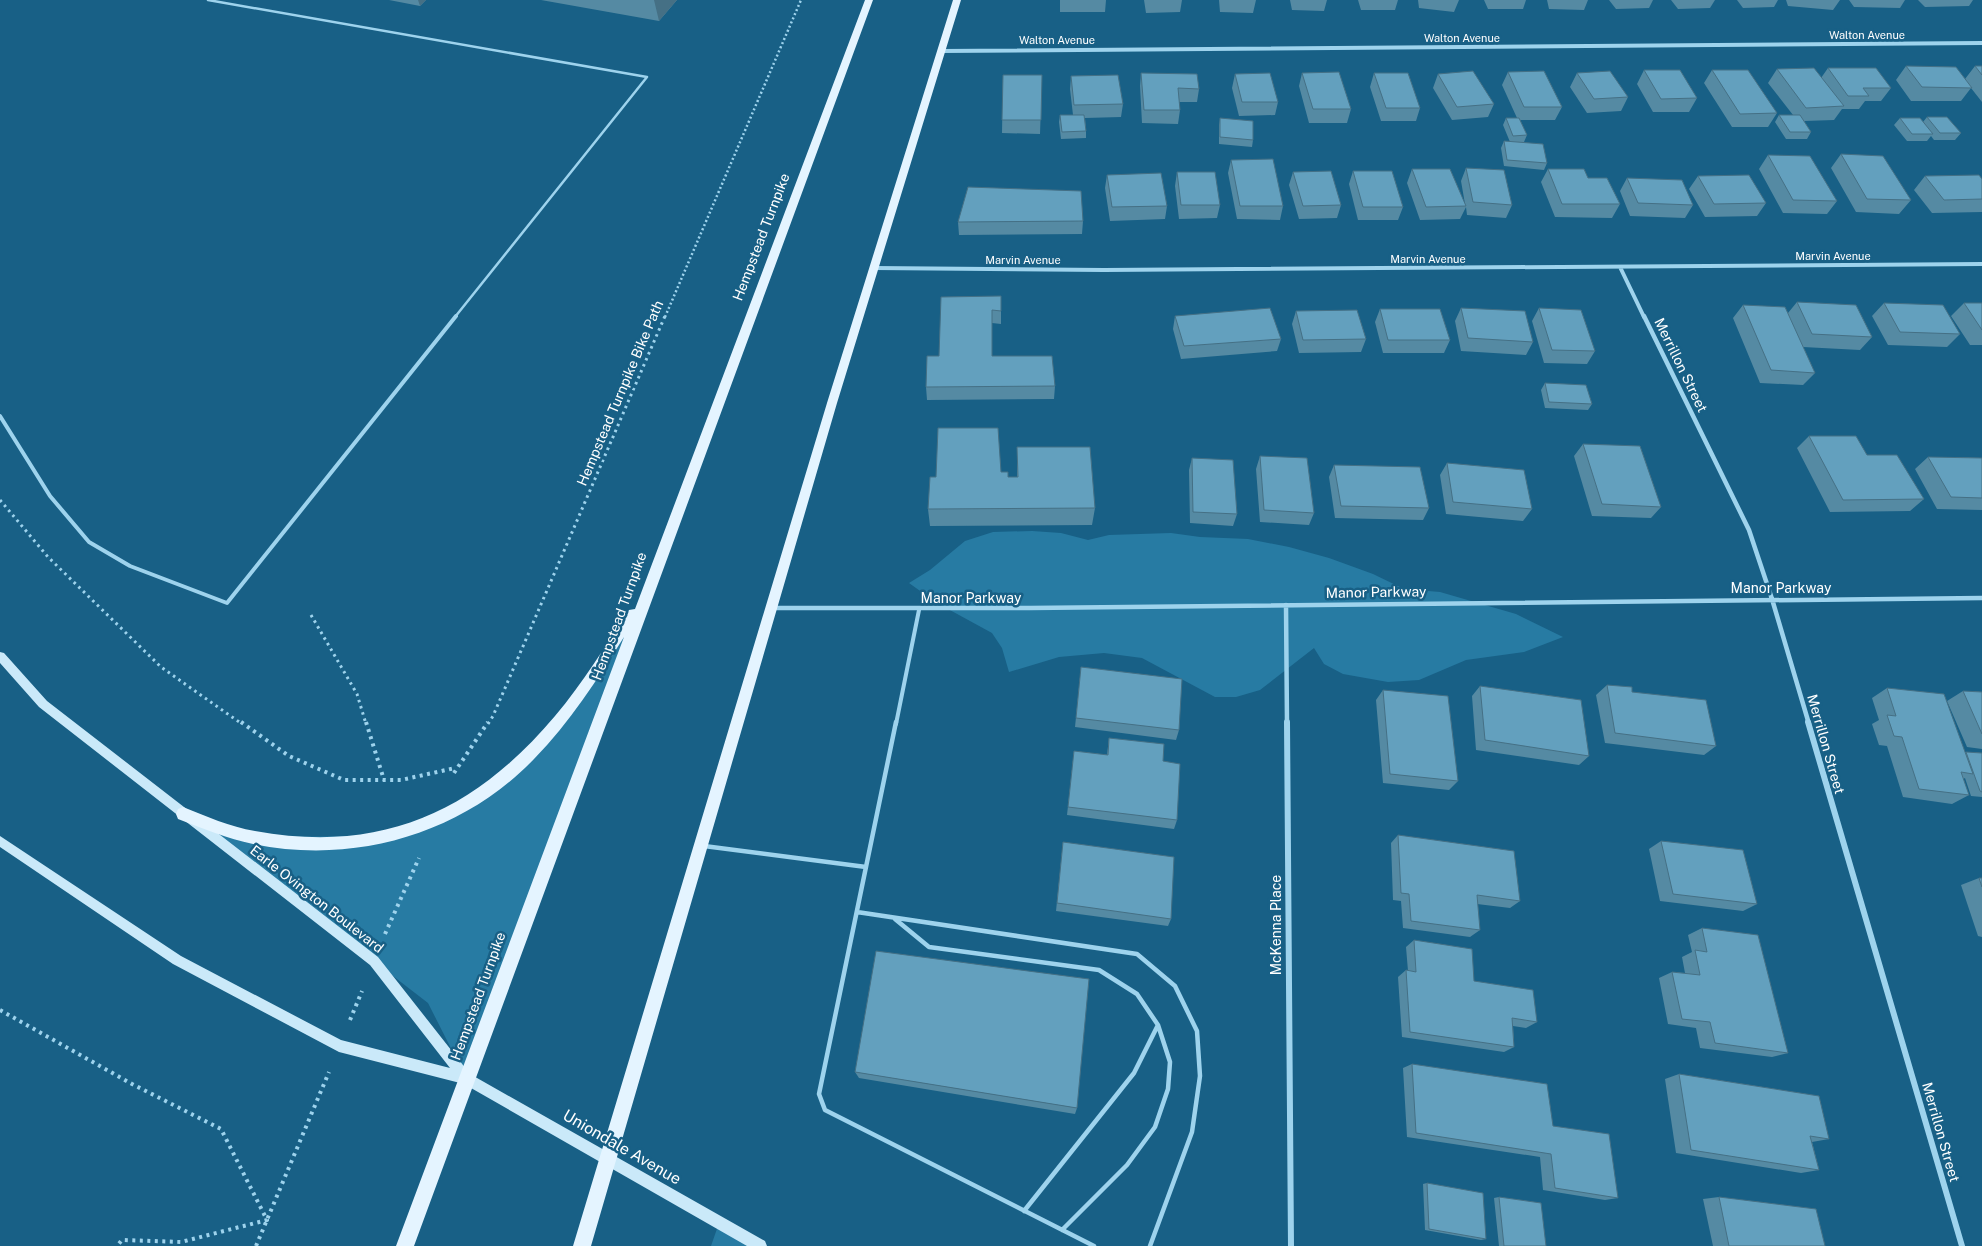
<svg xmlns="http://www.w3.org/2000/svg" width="1982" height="1246" viewBox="0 0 1982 1246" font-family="'Public Sans',sans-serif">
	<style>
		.green { fill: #277ba3 }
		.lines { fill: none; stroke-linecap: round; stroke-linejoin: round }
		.path-far2 { stroke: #9ed3ed; stroke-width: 2.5; stroke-dasharray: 2 2.5; stroke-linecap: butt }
		.path-far1 { stroke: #9ed3ed; stroke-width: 3; stroke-dasharray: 2.5 4; stroke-linecap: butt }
		.path { stroke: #9ed3ed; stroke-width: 4; stroke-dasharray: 3 4.5; stroke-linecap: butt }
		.service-far2 { stroke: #9ed3ed; stroke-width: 2.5 }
		.service-far1 { stroke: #9ed3ed; stroke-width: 4 }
		.service { stroke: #9ed3ed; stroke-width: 4.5 }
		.minor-far2 { stroke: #9ed3ed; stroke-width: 4 }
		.minor-far1 { stroke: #9ed3ed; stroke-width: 4.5 }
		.minor { stroke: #9ed3ed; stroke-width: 6 }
		.secondary { fill: #cae9f9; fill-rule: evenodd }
		.primary { fill: #e4f4ff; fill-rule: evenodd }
		.wall { fill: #558aa3 }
		.shaded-wall { fill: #457085 }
		.building { fill: #63a0be; stroke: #457085 }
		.labels { text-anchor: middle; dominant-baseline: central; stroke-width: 5; stroke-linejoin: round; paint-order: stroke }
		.far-street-label { font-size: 11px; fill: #fff; stroke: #186086 }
		.street-label { font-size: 14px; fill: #fff; stroke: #186086 }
		.near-street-label { font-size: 16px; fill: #fff; stroke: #186086 }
	</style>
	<rect width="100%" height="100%" fill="#186086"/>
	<path class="green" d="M 1032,531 L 1061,533 L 1088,540 L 1109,535 L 1171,533 L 1200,537 L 1248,539 L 1289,547 L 1329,558 L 1373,574 L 1404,589 L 1440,592 L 1516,614 L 1563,637 L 1524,652 L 1466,660 L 1419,680 L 1388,682 L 1343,674 L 1324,664 L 1314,648 L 1260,690 L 1236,697 L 1215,697 L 1142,658 L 1104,653 L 1059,657 L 1009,672 L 1002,648 L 992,633 L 937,603 L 909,583 L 930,570 L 965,541 L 993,532 Z
		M 645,598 L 466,1078 L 428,1003 L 183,814 L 253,837 L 394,836 L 477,800 L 523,762 Z
		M 719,1223 L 760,1246 L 711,1246 Z"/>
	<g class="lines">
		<path class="path-far2" d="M 665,317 L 801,0"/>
		<path class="path-far1" d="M 0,500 L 48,557 L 161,667 L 242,724
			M 311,615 L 357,694 L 366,724
			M 488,724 L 493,716 L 665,316"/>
		<path class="path" d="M 241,722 L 289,756 L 344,780 L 401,780 L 455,768
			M 366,722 L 384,780
			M 454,773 L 488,722
			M 385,934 L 419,858
			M 0,1010 L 132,1084 L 221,1129 L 267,1220 L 181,1242 L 122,1240 L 117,1246
			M 350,1020 L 362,991
			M 256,1246 L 329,1072"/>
		<path class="service-far2" d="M 208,0 L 647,77 L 455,317"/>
		<path class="service-far1" d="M 0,416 L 50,496 L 89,542 L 130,566 L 227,603 L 456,316
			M 896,724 L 919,610"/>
		<path class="service" d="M 704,846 L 866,867 L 819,1094 L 825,1110 L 1094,1246
			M 866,867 L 896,722
			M 857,912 L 1137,954 L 1175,986 L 1197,1031 L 1200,1076 L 1192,1132 L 1150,1246
			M 895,919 L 929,947 L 1099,970 L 1137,994 L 1158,1025 L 1134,1073 L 1024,1211
			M 1062,1230 L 1127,1165 L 1155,1127 L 1168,1089 L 1170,1062 L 1158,1025"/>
		<path class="minor-far2" d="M 941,51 L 1982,43
			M 1620,267 L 1644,317
			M 874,268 L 1104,270 L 1982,264"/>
		<path class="minor-far1" d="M 1644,316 L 1749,530 L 1772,599 L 1809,724
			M 1286,605 L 1287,724
			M 771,608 L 1030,608 L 1982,598"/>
		<path class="minor" d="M 1287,722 L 1291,1246
			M 1808,722 L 1962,1246"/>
		<path class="secondary" d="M 0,652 L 4,653 L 47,701 L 378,957 L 470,1074 L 765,1241 L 767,1246 L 747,1246 L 464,1084 L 339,1052 L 173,964 L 0,847 L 0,836 L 181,956 L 341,1040 L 450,1068 L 370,965 L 39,707 L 0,663 Z"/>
		<path class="primary" d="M 865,0 L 873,0 L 414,1246 L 396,1246 L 624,637 C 597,680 570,722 534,759 C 462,834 355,865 253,844 C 228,839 202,828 178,819 L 176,814 L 178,809 L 183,807 C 206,816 230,827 255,831 C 382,854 474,812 555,716 C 583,683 605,646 629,610 L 635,609 Z
			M 953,0 L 961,0 L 837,403 L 591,1246 L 573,1246 L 827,403 Z"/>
	</g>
	<path class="wall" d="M 389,0 L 426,0 L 420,6 Z
		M 541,0 L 677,0 L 659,21 Z
		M 1060,0 L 1106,0 L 1105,12 L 1060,12 Z
		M 1144,0 L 1182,0 L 1180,12 L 1146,13 Z
		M 1219,0 L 1256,0 L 1253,13 L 1220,12 Z
		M 1290,0 L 1327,0 L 1324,11 L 1292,10 Z
		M 1358,0 L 1398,0 L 1395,10 L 1361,10 Z
		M 1418,0 L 1459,0 L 1454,12 L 1419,8 Z
		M 1484,0 L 1526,0 L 1523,9 L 1488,9 Z
		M 1547,0 L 1588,0 L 1584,10 L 1549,9 Z
		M 1609,0 L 1653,0 L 1649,8 L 1616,9 Z
		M 1671,0 L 1715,0 L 1710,8 L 1678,9 Z
		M 1737,0 L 1778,0 L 1774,7 L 1743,8 Z
		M 1786,0 L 1840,0 L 1833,10 L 1788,6 Z
		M 1849,0 L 1905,0 L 1900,8 L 1854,7 Z
		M 1918,0 L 1973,0 L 1969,6 L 1925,7 Z
		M 1906,66 L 1965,79 L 1975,66 L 1982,66 L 1982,102 L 1971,88 L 1961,101 L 1911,101 L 1896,80 Z
		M 1828,68 L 1891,88 L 1881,101 L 1865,101 L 1859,109 L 1842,109 L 1834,120 L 1804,121 L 1811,132 L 1807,139 L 1786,139 L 1775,122 L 1779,115 L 1793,115 L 1768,83 L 1777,69 L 1821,78 Z
		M 1644,70 L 1697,98 L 1689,112 L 1653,112 L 1637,84 Z
		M 1712,70 L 1777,113 L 1768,127 L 1732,127 L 1704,83 Z
		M 1508,72 L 1562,107 L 1555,120 L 1520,120 L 1527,135 L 1524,142 L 1547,163 L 1544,170 L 1504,166 L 1501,148 L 1504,141 L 1510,142 L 1503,125 L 1506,118 L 1517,118 L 1502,85 Z
		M 1141,73 L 1199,89 L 1197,102 L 1179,102 L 1180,110 L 1178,124 L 1142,123 L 1140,86 Z
		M 1302,73 L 1351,109 L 1347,123 L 1309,123 L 1299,86 Z
		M 1374,73 L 1420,108 L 1416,121 L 1381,121 L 1370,87 Z
		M 1577,73 L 1628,97 L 1621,111 L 1587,113 L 1570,87 Z
		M 1235,74 L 1278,102 L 1275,115 L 1239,116 L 1232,88 Z
		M 1438,74 L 1494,104 L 1488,117 L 1452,120 L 1433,88 Z
		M 1003,75 L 1042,75 L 1040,134 L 1002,133 Z
		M 1071,76 L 1123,104 L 1121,117 L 1085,118 L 1086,131 L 1086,138 L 1061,139 L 1059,122 L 1060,115 L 1073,115 L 1070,89 Z
		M 1927,117 L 1961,133 L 1955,140 L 1934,140 L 1931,136 L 1927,141 L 1907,141 L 1894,125 L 1900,118 L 1923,122 Z
		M 1220,118 L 1253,140 L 1252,147 L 1219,144 L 1219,125 Z
		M 1841,154 L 1911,200 L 1899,214 L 1856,212 L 1831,168 Z
		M 1768,155 L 1837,201 L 1827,214 L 1783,213 L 1759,169 Z
		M 1231,160 L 1283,206 L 1280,220 L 1237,219 L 1228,173 Z
		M 1466,168 L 1512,205 L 1506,218 L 1467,215 L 1466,207 L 1460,219 L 1420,220 L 1407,183 L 1412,169 L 1465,204 L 1461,181 Z
		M 1548,169 L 1588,178 L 1620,204 L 1612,218 L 1555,217 L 1541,182 Z
		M 1353,171 L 1403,207 L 1398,220 L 1358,220 L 1349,184 Z
		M 1177,172 L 1220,205 L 1217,218 L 1179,219 L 1175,186 Z
		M 1293,172 L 1341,205 L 1337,218 L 1299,219 L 1289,185 Z
		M 1107,175 L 1167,206 L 1165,219 L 1110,221 L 1105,188 Z
		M 1698,176 L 1766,203 L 1757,216 L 1705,217 L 1689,189 Z
		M 1925,176 L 1982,179 L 1982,212 L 1932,213 L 1914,190 Z
		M 1627,178 L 1693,205 L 1685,218 L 1630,216 L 1620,191 Z
		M 1083,221 L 1082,234 L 959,235 L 958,222 Z
		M 1001,296 L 1001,324 L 992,323 L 992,356 L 1055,386 L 1054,399 L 927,400 L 926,387 L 939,356 Z
		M 1797,302 L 1872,337 L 1860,350 L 1803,347 L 1815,373 L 1803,385 L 1760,383 L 1733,318 L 1743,305 L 1788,313 Z
		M 1884,303 L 1960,334 L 1947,347 L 1888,345 L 1872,316 Z
		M 1964,303 L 1982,303 L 1982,345 L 1970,345 L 1951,316 Z
		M 1461,308 L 1533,342 L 1526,355 L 1461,351 L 1455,321 Z
		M 1539,308 L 1595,351 L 1587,364 L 1544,363 L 1532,321 Z
		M 1380,309 L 1450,340 L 1444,353 L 1383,353 L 1375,322 Z
		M 1296,311 L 1366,339 L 1361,352 L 1299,353 L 1292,324 Z
		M 1175,316 L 1281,339 L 1277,351 L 1181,359 L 1173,329 Z
		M 1545,383 L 1592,404 L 1588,410 L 1545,408 L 1541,390 Z
		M 1809,436 L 1867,455 L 1924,499 L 1910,511 L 1830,512 L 1797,448 Z
		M 1583,444 L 1661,507 L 1651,518 L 1592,516 L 1574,456 Z
		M 1017,447 L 1095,508 L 1092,525 L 930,526 L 928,509 L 1001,472 L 1008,477 L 1017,477 Z
		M 1260,456 L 1314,513 L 1309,525 L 1260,522 L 1256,469 Z
		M 1928,457 L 1982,458 L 1982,510 L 1937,509 L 1915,469 Z
		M 1192,458 L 1237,514 L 1233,526 L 1190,523 L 1189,470 Z
		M 1447,463 L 1532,509 L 1523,521 L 1446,514 L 1440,475 Z
		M 1334,465 L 1429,508 L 1423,520 L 1335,518 L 1329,477 Z
		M 1081,667 L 1179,730 L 1176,740 L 1075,727 Z
		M 1607,685 L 1632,692 L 1716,746 L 1704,755 L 1605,743 L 1596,695 Z
		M 1480,686 L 1589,756 L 1579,765 L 1476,750 L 1472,696 Z
		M 1887,688 L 1965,752 L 1982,753 L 1982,797 L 1971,796 L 1965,778 L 1963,779 L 1969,795 L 1952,804 L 1903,797 L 1887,746 L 1879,745 L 1872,724 L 1879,720 L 1872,698 Z
		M 1383,690 L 1458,781 L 1449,790 L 1383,783 L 1376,700 Z
		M 1963,691 L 1982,692 L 1982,749 L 1967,747 L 1947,701 Z
		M 1109,738 L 1163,761 L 1177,820 L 1174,829 L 1067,815 L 1074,751 L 1107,755 Z
		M 1398,835 L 1520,901 L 1510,908 L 1477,904 L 1480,930 L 1470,937 L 1403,928 L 1401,901 L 1393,900 L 1391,843 Z
		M 1661,841 L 1757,904 L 1743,911 L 1660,901 L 1649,849 Z
		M 1063,842 L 1171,919 L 1168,926 L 1056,911 Z
		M 1979,878 L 1982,878 L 1982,937 L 1978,936 L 1961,885 Z
		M 1702,928 L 1788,1053 L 1772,1057 L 1700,1048 L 1696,1028 L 1668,1024 L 1659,978 L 1672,972 L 1685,973 L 1682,957 L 1692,952 L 1688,935 Z
		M 1414,940 L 1474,981 L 1537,1022 L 1526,1028 L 1513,1026 L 1514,1047 L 1504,1052 L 1402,1037 L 1398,977 L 1406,970 L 1408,971 L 1406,947 Z
		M 1412,1064 L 1553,1126 L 1618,1198 L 1605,1200 L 1543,1190 L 1540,1157 L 1407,1137 L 1403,1068 Z
		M 855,1072 L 1077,1108 L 1075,1114 L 859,1078 Z
		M 1679,1074 L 1829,1139 L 1812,1142 L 1819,1170 L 1801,1173 L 1676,1153 L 1665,1079 Z
		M 1427,1183 L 1486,1239 L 1481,1240 L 1425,1230 L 1423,1184 Z
		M 1499,1197 L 1546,1246 L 1499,1246 L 1494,1198 Z
		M 1719,1197 L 1825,1246 L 1713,1246 L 1703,1199 Z"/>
	<path class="shaded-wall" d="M 418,0 L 426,0 L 420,6 Z
		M 654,0 L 677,0 L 659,21 Z"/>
	<path class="building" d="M 1906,66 L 1956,67 L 1972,88 L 1922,87 Z
		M 1975,66 L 1982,66 L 1982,75 Z
		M 1814,68 L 1844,106 L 1806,108 L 1777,69 Z
		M 1828,68 L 1876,68 L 1891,88 L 1863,88 L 1869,96 L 1848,96 Z
		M 1644,70 L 1680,70 L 1697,98 L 1661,99 Z
		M 1712,70 L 1748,70 L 1777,113 L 1740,114 Z
		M 1473,71 L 1494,104 L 1457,107 L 1438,74 Z
		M 1544,71 L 1562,107 L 1524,107 L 1508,72 Z
		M 1610,71 L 1628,97 L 1594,99 L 1577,73 Z
		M 1339,72 L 1351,109 L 1313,109 L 1302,73 Z
		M 1141,73 L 1197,74 L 1199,89 L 1178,88 L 1180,110 L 1144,110 Z
		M 1270,73 L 1278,102 L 1242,102 L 1235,74 Z
		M 1374,73 L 1408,73 L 1420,108 L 1386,108 Z
		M 1003,75 L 1042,75 L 1041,120 L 1002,120 Z
		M 1118,75 L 1123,104 L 1074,105 L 1071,76 Z
		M 1060,115 L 1084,115 L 1086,131 L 1062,132 Z
		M 1779,115 L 1800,115 L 1811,132 L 1790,132 Z
		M 1927,117 L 1947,117 L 1961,133 L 1940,133 Z
		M 1220,118 L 1253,121 L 1253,140 L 1220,137 Z
		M 1506,118 L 1519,118 L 1527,135 L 1513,136 Z
		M 1900,118 L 1920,118 L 1933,134 L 1912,134 Z
		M 1504,141 L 1543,144 L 1547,163 L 1507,160 Z
		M 1841,154 L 1883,156 L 1911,200 L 1867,199 Z
		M 1768,155 L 1810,156 L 1837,201 L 1793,200 Z
		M 1273,159 L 1283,206 L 1240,206 L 1231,160 Z
		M 1466,168 L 1504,170 L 1512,205 L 1473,202 Z
		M 1412,169 L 1450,169 L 1466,206 L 1426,207 Z
		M 1548,169 L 1584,169 L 1588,178 L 1607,178 L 1620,204 L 1562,204 Z
		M 1331,171 L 1341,205 L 1303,206 L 1293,172 Z
		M 1353,171 L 1392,171 L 1403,207 L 1363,207 Z
		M 1177,172 L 1215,172 L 1220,205 L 1181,205 Z
		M 1161,173 L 1167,206 L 1112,207 L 1107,175 Z
		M 1749,175 L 1766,203 L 1714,204 L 1698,176 Z
		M 1979,175 L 1982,179 L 1982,199 L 1944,200 L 1925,176 Z
		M 1627,178 L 1682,180 L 1693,205 L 1638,203 Z
		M 968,187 L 1081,191 L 1083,221 L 958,222 Z
		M 1001,296 L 1001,311 L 992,310 L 992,356 L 1052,356 L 1055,386 L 926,387 L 927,356 L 939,356 L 941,297 Z
		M 1797,302 L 1856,305 L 1872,337 L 1812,334 Z
		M 1884,303 L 1943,305 L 1960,334 L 1900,332 Z
		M 1964,303 L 1982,303 L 1982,330 Z
		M 1743,305 L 1785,307 L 1815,373 L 1771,370 Z
		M 1270,308 L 1281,339 L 1184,346 L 1175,316 Z
		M 1461,308 L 1525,311 L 1533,342 L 1468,338 Z
		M 1539,308 L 1581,310 L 1595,351 L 1552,350 Z
		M 1380,309 L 1440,309 L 1450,340 L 1388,340 Z
		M 1357,310 L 1366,339 L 1303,340 L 1296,311 Z
		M 1545,383 L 1586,385 L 1592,404 L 1549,402 Z
		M 938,428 L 998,428 L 1001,472 L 1008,472 L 1008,477 L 1018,477 L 1017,447 L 1090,447 L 1095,508 L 928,509 L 930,477 L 936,477 Z
		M 1809,436 L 1856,436 L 1867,455 L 1897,455 L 1924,499 L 1843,500 Z
		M 1583,444 L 1640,446 L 1661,507 L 1602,504 Z
		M 1260,456 L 1307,458 L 1314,513 L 1264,510 Z
		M 1928,457 L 1982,458 L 1982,498 L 1951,497 Z
		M 1192,458 L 1233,460 L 1237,514 L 1193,512 Z
		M 1447,463 L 1524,470 L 1532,509 L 1453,502 Z
		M 1334,465 L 1420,467 L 1429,508 L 1341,506 Z
		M 1081,667 L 1182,679 L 1179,730 L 1076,718 Z
		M 1607,685 L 1632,687 L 1632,692 L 1706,700 L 1716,746 L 1615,733 Z
		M 1480,686 L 1581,700 L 1589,756 L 1485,740 Z
		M 1887,688 L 1944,694 L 1973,774 L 1961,772 L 1969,795 L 1919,789 L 1902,737 L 1894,736 L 1887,715 L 1896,716 Z
		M 1383,690 L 1448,696 L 1458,781 L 1390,774 Z
		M 1963,691 L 1982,692 L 1982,734 Z
		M 1109,738 L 1164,744 L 1163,761 L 1180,764 L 1177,820 L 1068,807 L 1074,751 L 1108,755 Z
		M 1966,752 L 1982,753 L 1982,792 L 1980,791 Z
		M 1398,835 L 1514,851 L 1520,901 L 1477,895 L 1480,930 L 1411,921 L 1409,894 L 1401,893 Z
		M 1661,841 L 1743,850 L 1757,904 L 1673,894 Z
		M 1063,842 L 1174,857 L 1171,919 L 1057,903 Z
		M 1979,878 L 1982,878 L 1982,887 Z
		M 1702,928 L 1758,935 L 1788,1053 L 1715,1043 L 1710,1022 L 1682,1019 L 1672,972 L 1700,975 L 1695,950 L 1707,952 Z
		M 1414,940 L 1472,949 L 1474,981 L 1533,990 L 1537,1022 L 1512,1018 L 1514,1047 L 1410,1032 L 1406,970 L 1416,972 Z
		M 876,951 L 1089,979 L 1077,1108 L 855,1072 Z
		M 1412,1064 L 1547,1084 L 1553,1126 L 1609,1134 L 1618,1198 L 1555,1188 L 1551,1154 L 1416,1133 Z
		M 1679,1074 L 1819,1096 L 1829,1139 L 1810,1136 L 1819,1170 L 1691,1150 Z
		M 1427,1183 L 1483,1193 L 1486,1239 L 1429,1229 Z
		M 1499,1197 L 1541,1203 L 1546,1246 L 1504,1246 Z
		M 1719,1197 L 1816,1209 L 1825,1246 L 1729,1246 Z"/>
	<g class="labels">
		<g class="far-street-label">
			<text x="1867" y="35">Walton Avenue</text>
			<text x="1462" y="38">Walton Avenue</text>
			<text x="1057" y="40">Walton Avenue</text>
			<text x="1833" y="256">Marvin Avenue</text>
			<text x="1428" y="259">Marvin Avenue</text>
			<text x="1023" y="260">Marvin Avenue</text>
		</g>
		<g class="street-label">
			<text transform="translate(761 237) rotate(-69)">Hempstead Turnpike</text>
			<text transform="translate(1681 365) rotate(64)">Merrillon Street</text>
			<text transform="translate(620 393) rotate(-67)">Hempstead Turnpike Bike Path</text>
			<text x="1781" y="588">Manor Parkway</text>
			<text transform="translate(1376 592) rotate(-1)">Manor Parkway</text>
			<text x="971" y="598">Manor Parkway</text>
			<text transform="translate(619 616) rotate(-70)">Hempstead Turnpike</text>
			<text transform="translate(1826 744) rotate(74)">Merrillon Street</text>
			<text transform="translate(317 899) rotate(38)">Earle Ovington Boulevard</text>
			<text transform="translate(1276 925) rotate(-90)">McKenna Place</text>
			<text transform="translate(478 996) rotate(-70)">Hempstead Turnpike</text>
			<text transform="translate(1941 1132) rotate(74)">Merrillon Street</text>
		</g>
		<g class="near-street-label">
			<text transform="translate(622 1147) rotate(30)">Uniondale Avenue</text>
		</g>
	</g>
</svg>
